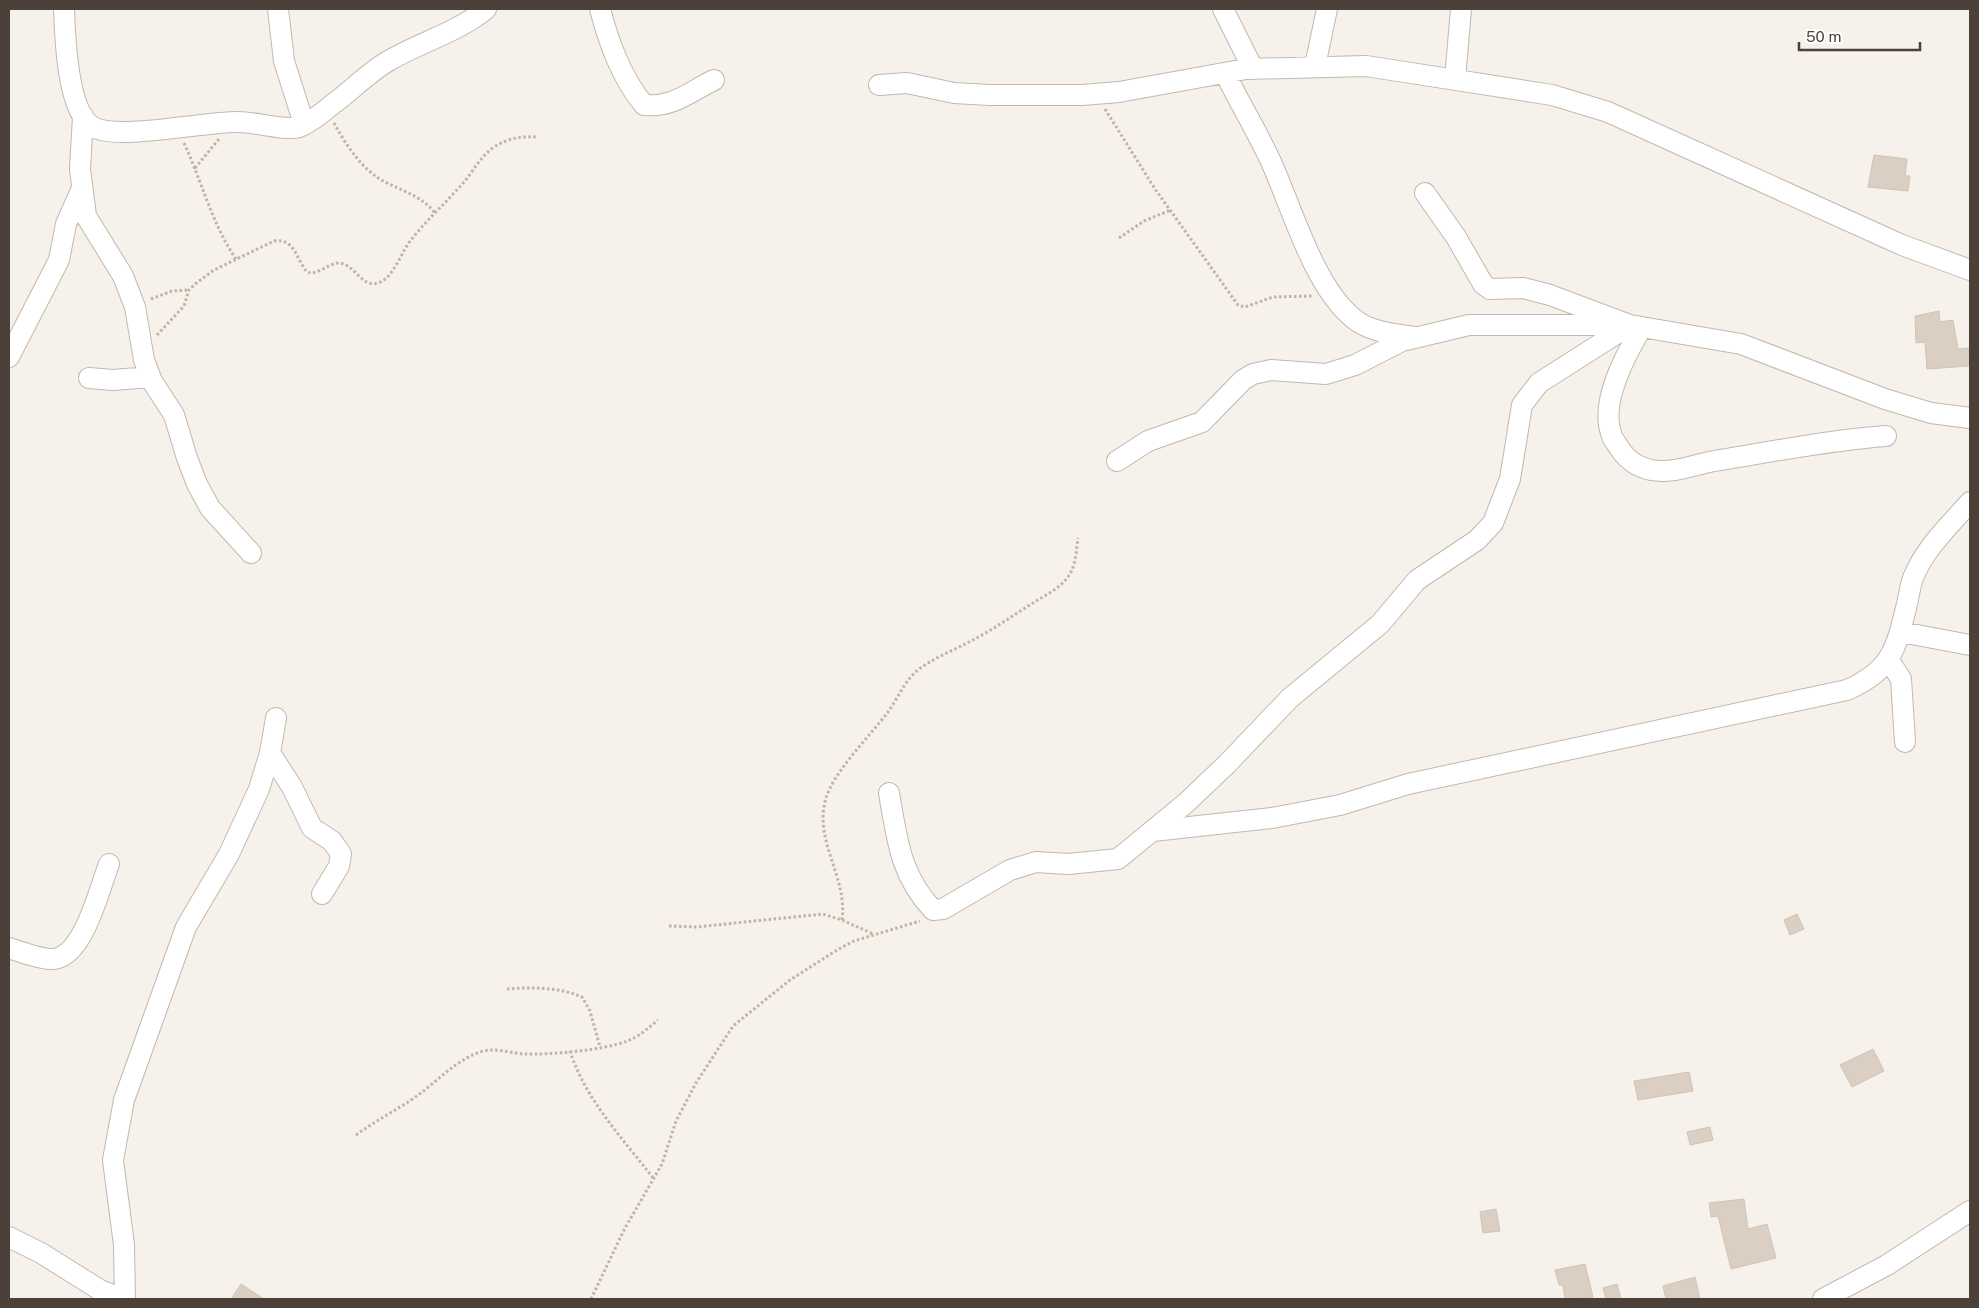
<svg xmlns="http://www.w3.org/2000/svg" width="1979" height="1308" viewBox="0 0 1979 1308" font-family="'Public Sans',sans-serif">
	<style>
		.building { fill: #dbcfc3; stroke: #d3c3b3 }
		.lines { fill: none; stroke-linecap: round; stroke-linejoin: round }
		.minor-casing { stroke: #c2b8ad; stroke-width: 22 }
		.path { stroke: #c4b29e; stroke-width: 3; stroke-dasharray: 2.5 2.5; stroke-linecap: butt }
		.minor { stroke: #fff; stroke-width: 20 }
	</style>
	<rect width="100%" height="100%" fill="#f6f1eb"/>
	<path class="building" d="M 1874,155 L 1907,159 L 1905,176 L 1910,176 L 1908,191 L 1868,187 Z
		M 1939,311 L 1940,322 L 1953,320 L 1958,349 L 1970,348 L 1970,366 L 1927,369 L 1925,342 L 1916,343 L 1915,316 Z
		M 1797,914 L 1804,929 L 1790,935 L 1784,920 Z
		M 1873,1049 L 1884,1071 L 1852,1087 L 1840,1065 Z
		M 1689,1072 L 1693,1091 L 1638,1100 L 1634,1081 Z
		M 1710,1127 L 1713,1140 L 1690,1145 L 1687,1132 Z
		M 1744,1199 L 1748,1229 L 1767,1224 L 1776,1258 L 1731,1269 L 1718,1216 L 1711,1217 L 1709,1203 Z
		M 1496,1209 L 1500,1231 L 1483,1233 L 1480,1212 Z
		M 1585,1264 L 1593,1297 L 1565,1299 L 1563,1285 L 1559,1285 L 1555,1270 Z
		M 1695,1277 L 1700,1299 L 1666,1299 L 1663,1286 Z
		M 241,1284 L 264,1299 L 231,1299 Z
		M 1617,1284 L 1621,1299 L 1606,1299 L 1603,1288 Z"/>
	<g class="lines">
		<g class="minor-casing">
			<path id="minor" d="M 64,9 C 65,36 67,112 93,127 C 118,141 206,121 239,122 C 256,122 284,131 299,127 C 311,123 323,112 333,104 C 352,90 370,71 390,60 C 421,42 458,32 486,9
				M 278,9 L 284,61 L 304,124
				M 600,9 C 609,43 621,77 644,105 C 673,108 689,92 714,80
				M 1223,9 L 1253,69
				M 1315,66 L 1327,9
				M 1225,73 C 1240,104 1258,133 1272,164 C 1293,211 1314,286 1353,318 C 1369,332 1394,334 1414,337
				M 1455,79 L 1461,9
				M 879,85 L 907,83 L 954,93 L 990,95 L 1082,95 L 1119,92 L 1246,69 L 1366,66 L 1552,95 L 1608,112 L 1902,245 L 1970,270
				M 83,116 L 80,169 L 86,216 L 123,276 L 135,307 L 144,360 L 152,381 L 174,415 L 187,458 L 197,484 L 210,508 L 251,553
				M 1425,193 L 1456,237 L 1483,284 L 1490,289 L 1523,288 L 1550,295 L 1630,325 L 1741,344 L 1885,399 L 1931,413 L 1970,418
				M 1642,327 C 1626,354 1600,401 1611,433 C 1612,439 1617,444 1620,449 C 1628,461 1637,467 1651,470 C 1673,474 1693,465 1714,461 C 1771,452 1829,440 1886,436
				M 9,357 L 59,260 L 66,224 L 82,188
				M 89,378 L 113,380 L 150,377
				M 1117,461 L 1148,441 L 1202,422 L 1243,380 L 1253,374 L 1271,370 L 1326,374 L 1355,365 L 1402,341 L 1469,325 L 1623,325
				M 1901,632 L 1970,645
				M 1888,659 L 1901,679 L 1905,742
				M 270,753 L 292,787 L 312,828 L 332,841 L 341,854 L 339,866 L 322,894
				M 889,793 C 897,839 900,875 933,910 L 943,909 L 1010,870 L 1036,862 L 1068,864 L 1118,859 L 1186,803 L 1227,764 L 1290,698 L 1380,624 L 1417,580 L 1477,540 L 1493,523 L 1510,479 L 1522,405 L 1539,383 L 1630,325
				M 1153,831 L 1272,818 L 1340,805 L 1408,784 L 1847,690 C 1892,670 1896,649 1907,604 C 1909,596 1910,586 1913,578 C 1925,548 1949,526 1970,502
				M 9,948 C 21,952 37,958 50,959 C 83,961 99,889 109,864
				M 9,1237 L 41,1253 L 100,1290 L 124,1299
				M 125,1299 L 124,1245 L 113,1160 L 124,1100 L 186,927 L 229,854 L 259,789 L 270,753 L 276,718
				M 1823,1299 L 1887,1265 L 1970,1211"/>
		</g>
		<path class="path" d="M 1105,109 L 1155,189 L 1238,305 L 1245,307 L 1273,297 L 1313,296
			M 334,123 C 346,145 363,171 385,182 C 403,191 423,197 435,213
			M 184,143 C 202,182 212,224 236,259
			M 195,168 L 219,139
			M 1119,238 L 1144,221 L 1171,210
			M 151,299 L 172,291 L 189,290
			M 157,335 L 184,306 L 189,290 L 195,284 L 214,270 L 274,241 C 295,238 296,259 307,272 C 318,276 328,263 339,263 C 355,264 361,288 378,283 C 392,279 400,256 408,244 C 424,222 446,203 464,182 C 474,170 481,156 494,147 C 508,138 522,136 538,137
			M 842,920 C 848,877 813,841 826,798 C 835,770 870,736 888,712 C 898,698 905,680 919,669 C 934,658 952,651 969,642 C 991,631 1012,616 1033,603 C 1045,595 1059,589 1067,578 C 1076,568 1076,551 1078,538
			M 669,926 L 696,927 L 823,914 L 842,920 L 873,934
			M 507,989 C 532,987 559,987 582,997 L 590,1011 L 600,1047
			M 570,1051 C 585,1099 623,1139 654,1179
			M 356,1135 C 375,1121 395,1111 414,1098 C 436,1083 454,1061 480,1052 C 495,1047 509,1053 525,1054 C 549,1055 605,1050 627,1041 C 639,1037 648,1028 658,1020
			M 591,1299 L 625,1228 L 662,1164 L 676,1121 L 696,1083 L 733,1026 L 790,980 L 837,950 L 854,941 L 920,921"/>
		<use href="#minor" class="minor"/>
	</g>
	<rect width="1979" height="1308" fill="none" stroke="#4b4138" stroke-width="20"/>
	<path d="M1799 42v8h121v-8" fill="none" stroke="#4b4138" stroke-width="2.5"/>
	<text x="1806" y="42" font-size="15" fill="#4b4138" stroke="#ffffff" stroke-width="4" paint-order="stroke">50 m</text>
</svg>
